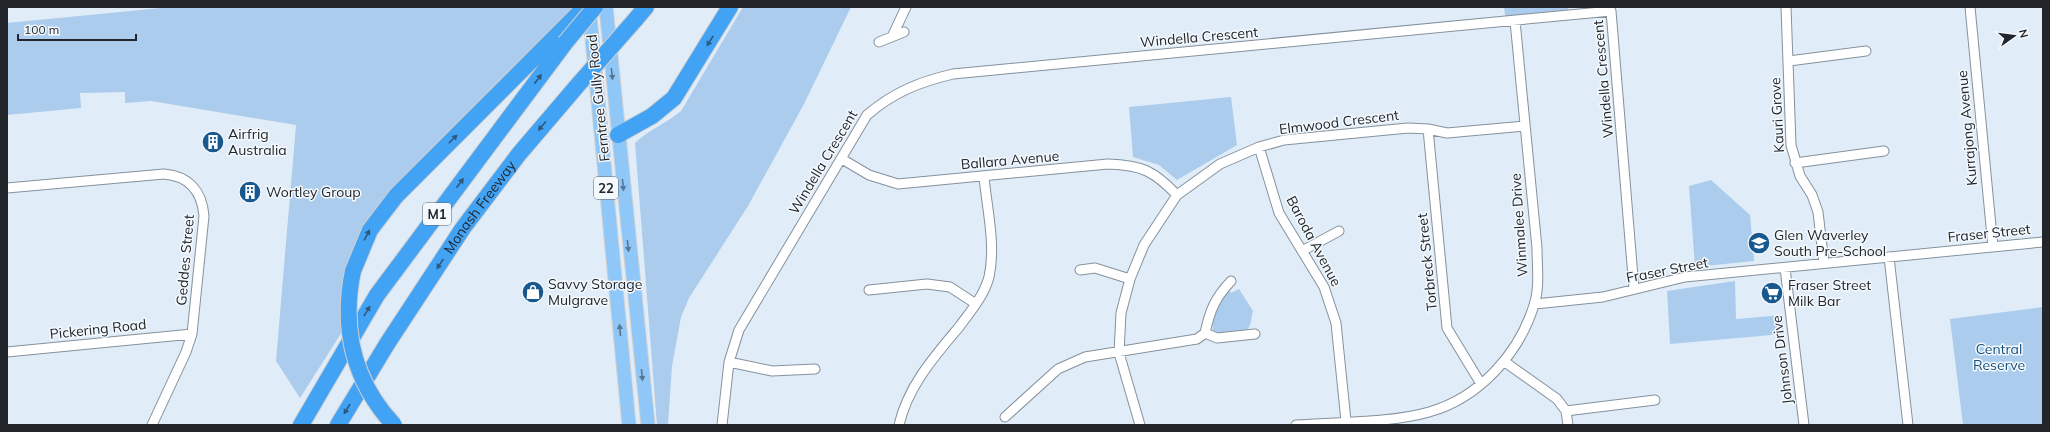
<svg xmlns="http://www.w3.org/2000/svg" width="2050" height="432" viewBox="0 0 2050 432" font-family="Mulish,sans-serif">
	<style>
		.green { fill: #abccec }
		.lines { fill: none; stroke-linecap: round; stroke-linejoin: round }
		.street-casing { stroke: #85919c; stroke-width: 11 }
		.primary-casing { stroke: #cecfd0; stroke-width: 15 }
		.highway-casing { stroke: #cecfd0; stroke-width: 18 }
		.street { stroke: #fff; stroke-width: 9 }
		.primary { stroke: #8ec7f8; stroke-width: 13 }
		.highway { stroke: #42a2f4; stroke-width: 16 }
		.highway-bridge-casing { stroke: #cecfd0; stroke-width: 18; stroke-linecap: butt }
		.highway-bridge { stroke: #42a2f4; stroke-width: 16 }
		.oneway { fill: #2f587b }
		.oneway2 { fill: #587692 }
		.labels { text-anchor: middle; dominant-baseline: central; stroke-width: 3; stroke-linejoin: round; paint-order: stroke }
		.shield { fill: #f4f9fe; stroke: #61656a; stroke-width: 1 }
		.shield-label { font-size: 13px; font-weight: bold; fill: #22262b }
		.street-label { font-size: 14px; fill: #22262b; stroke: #f4f9fe }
		.poi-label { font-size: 14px; fill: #22262b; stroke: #f4f9fe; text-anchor: start }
		.park-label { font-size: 14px; fill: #154d7b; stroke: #f4f9fe }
	</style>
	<rect width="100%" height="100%" fill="#e0edf9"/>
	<path class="green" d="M 171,7 L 573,7 L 380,205 L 366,223 L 352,251 L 343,278 L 341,309 L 342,332 L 300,398 L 276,361 L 296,125 L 151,101 L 125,103 L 125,92 L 80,93 L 81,108 L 7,115 L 7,23 Z
		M 743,7 L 851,7 L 804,104 L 748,206 L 689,298 L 681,317 L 672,366 L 668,425 L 657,425 L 635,143 C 648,130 667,123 681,111 Z
		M 1504,7 L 1568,7 L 1569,15 L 1506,22 Z
		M 1231,97 L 1237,145 L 1177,180 L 1159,165 L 1133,157 L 1129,107 Z
		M 1711,180 L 1750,215 L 1754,261 L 1695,267 L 1689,186 Z
		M 1735,281 L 1736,319 L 1782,315 L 1784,334 L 1670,344 L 1667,291 Z
		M 1239,289 L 1253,311 C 1251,316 1252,322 1249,327 C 1247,334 1219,335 1213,332 C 1211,317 1219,305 1226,292 L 1230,291 L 1231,293 Z
		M 2043,307 L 2043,425 L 1963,425 L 1950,319 Z"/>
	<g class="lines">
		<g class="street-casing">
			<path id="street" d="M 1786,7 L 1791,145 L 1800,176 L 1812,195 L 1818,212 L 1824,263
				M 1970,7 L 1993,247
				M 892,37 L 906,7
				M 879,42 L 904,32
				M 1789,61 L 1866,51
				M 1428,129 L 1447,328 L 1481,384
				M 1259,147 L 1279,213 L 1324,287 L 1336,323 L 1346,421
				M 842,159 L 869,175 L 898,184 L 1108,164 C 1142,165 1154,171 1177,195
				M 1795,163 L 1884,151
				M 7,188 L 164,174 C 189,176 202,191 204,216 L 192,334 L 186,352 L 152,425
				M 1302,251 L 1339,231
				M 1889,257 L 1908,425
				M 1785,268 L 1804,425
				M 1080,270 L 1095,268 L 1130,279
				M 869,290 L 927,284 L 950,287 L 976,304
				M 1535,304 L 1603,297 L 1685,277 L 2043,242
				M 1205,333 C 1210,310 1215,298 1231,281
				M 7,352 L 192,334
				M 729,362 L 772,371 L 815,369
				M 1505,362 L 1557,399 L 1566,411 L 1568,425
				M 1566,411 L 1655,400
				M 1005,417 L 1058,369 L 1085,357 L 1197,339 L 1205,333 L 1217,338 L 1255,334
				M 722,425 L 729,362 L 739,330 L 867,115 C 894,92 919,82 953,74 L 1611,11 L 1634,289
				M 899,425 C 908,386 934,357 959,327 C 970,312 984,296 989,277 C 996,245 987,209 984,177
				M 1140,425 L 1119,353 L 1121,313 L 1130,279 L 1144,245 L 1177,195 L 1220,164 L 1259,147 L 1284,140 L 1408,128 L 1428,129 L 1447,133 L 1525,126
				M 1296,425 C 1336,422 1391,423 1429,412 C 1479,398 1519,354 1534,305 C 1540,288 1537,266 1537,248 L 1515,21"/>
		</g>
		<g class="primary-casing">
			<path id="primary" d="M 589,7 L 629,425
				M 606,7 L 648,425"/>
		</g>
		<g class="highway-casing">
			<g id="highway">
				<path d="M 635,20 L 646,7"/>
				<path d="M 618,135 L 652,116 L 674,98 L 730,7"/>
				<path d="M 353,271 L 370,230 L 396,196 L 585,7"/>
				<path d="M 301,425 L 377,295 L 565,43"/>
				<path id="s1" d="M 338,425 L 387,344 L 463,228 L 519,154 L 577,86"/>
			</g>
		</g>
		<use href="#street" class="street"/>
		<use href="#primary" class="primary"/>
		<use href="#highway" class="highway"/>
		<g class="highway-bridge-casing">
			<path id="highway-bridge" d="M 565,43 L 595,7
				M 577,86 L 635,20
				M 353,271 C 341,329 354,382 394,425"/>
		</g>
		<use href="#highway-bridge" class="highway-bridge"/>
	</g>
	<defs><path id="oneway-solid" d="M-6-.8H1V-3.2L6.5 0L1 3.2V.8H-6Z"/></defs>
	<g class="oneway">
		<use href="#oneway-solid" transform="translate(710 41) rotate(122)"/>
		<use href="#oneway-solid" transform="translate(538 79) rotate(-53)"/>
		<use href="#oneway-solid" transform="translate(542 126) rotate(130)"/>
		<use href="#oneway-solid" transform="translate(453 139) rotate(-45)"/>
		<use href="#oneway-solid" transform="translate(460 183) rotate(-53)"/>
		<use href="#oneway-solid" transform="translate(367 235) rotate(-62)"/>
		<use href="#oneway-solid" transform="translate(440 264) rotate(124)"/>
		<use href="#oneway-solid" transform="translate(367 311) rotate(-59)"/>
		<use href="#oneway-solid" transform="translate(347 409) rotate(121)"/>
	</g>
	<g class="oneway2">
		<use href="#oneway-solid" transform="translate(612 74) rotate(84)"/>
		<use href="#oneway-solid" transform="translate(623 185) rotate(85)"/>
		<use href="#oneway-solid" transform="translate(628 246) rotate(84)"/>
		<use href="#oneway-solid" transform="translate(620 330) rotate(-95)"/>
		<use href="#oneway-solid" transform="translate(642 375) rotate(84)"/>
	</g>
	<defs>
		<g id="building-disc" transform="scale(1.15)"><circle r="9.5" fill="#17598e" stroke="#f4f9fe"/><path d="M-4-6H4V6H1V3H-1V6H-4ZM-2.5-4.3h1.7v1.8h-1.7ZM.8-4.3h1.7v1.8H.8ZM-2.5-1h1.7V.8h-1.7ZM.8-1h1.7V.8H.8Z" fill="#fff"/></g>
		<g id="school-disc" transform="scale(1.15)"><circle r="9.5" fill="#17598e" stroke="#f4f9fe"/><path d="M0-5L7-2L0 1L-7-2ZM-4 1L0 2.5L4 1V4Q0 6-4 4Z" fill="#fff"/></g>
		<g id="shop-disc" transform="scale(1.15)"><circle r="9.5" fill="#17598e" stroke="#f4f9fe"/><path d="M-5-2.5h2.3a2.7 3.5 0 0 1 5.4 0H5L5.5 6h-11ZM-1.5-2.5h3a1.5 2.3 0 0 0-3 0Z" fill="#fff"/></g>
		<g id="supermarket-disc" transform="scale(1.15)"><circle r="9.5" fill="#17598e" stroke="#f4f9fe"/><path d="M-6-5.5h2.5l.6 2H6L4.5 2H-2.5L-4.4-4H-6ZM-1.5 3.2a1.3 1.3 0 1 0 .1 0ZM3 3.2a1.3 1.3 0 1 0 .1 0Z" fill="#fff"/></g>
	</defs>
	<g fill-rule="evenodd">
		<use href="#building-disc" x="213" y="142"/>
		<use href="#building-disc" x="250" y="192"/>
		<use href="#school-disc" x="1759" y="243"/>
		<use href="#shop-disc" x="533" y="292"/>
		<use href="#supermarket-disc" x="1772" y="293"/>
	</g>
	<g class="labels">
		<g class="shield">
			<rect x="594" y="177" width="24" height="22" rx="3"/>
			<rect x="423" y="203" width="28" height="22" rx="3"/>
		</g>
		<g class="shield-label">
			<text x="606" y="188">22</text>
			<text x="437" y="214">M1</text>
		</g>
		<g class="street-label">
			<text transform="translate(1199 37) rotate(-5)">Windella Crescent</text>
			<text transform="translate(1603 79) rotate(-95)">Windella Crescent</text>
			<text transform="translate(598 98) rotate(-96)">Ferntree Gully Road</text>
			<text transform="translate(1777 115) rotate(-93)">Kauri Grove</text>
			<text transform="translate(1339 122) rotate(-7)">Elmwood Crescent</text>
			<text transform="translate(1967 128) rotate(-95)">Kurrajong Avenue</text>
			<text transform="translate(1010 160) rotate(-5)">Ballara Avenue</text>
			<text transform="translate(823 162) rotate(-59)">Windella Crescent</text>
			<text stroke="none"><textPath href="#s1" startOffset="260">Monash Freeway</textPath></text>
			<text transform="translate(1519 225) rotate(-94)">Winmalee Drive</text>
			<text transform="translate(1989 233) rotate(-6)">Fraser Street</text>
			<text transform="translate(1314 241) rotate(62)">Baroda Avenue</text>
			<text transform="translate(185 260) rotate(-85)">Geddes Street</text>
			<text transform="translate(1427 262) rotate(-96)">Torbreck Street</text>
			<text transform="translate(1667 270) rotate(-11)">Fraser Street</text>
			<text transform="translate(98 329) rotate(-6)">Pickering Road</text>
			<text transform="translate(1782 360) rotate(-97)">Johnson Drive</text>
		</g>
		<g class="poi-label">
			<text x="228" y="134">Airfrig<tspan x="228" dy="16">Australia</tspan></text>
			<text x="266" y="192">Wortley Group</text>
			<text x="1774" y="235">Glen Waverley<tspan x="1774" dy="16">South Pre-School</tspan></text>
			<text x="548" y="284">Savvy Storage<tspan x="548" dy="16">Mulgrave</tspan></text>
			<text x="1788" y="285">Fraser Street<tspan x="1788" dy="16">Milk Bar</tspan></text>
		</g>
		<g class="park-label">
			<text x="1999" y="349">Central<tspan x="1999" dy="16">Reserve</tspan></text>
		</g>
	</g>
	<rect width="2050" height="432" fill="none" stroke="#22262b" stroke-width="16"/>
	<g transform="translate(2014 36) rotate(76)" stroke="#f4f9fe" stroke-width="3" paint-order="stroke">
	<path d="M0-3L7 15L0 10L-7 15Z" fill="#22262b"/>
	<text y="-6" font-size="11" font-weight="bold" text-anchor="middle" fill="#22262b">N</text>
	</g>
	<path d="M18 34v6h118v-6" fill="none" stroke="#22262b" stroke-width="2"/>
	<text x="24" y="34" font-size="12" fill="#22262b" stroke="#f4f9fe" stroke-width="3" paint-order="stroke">100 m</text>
</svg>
